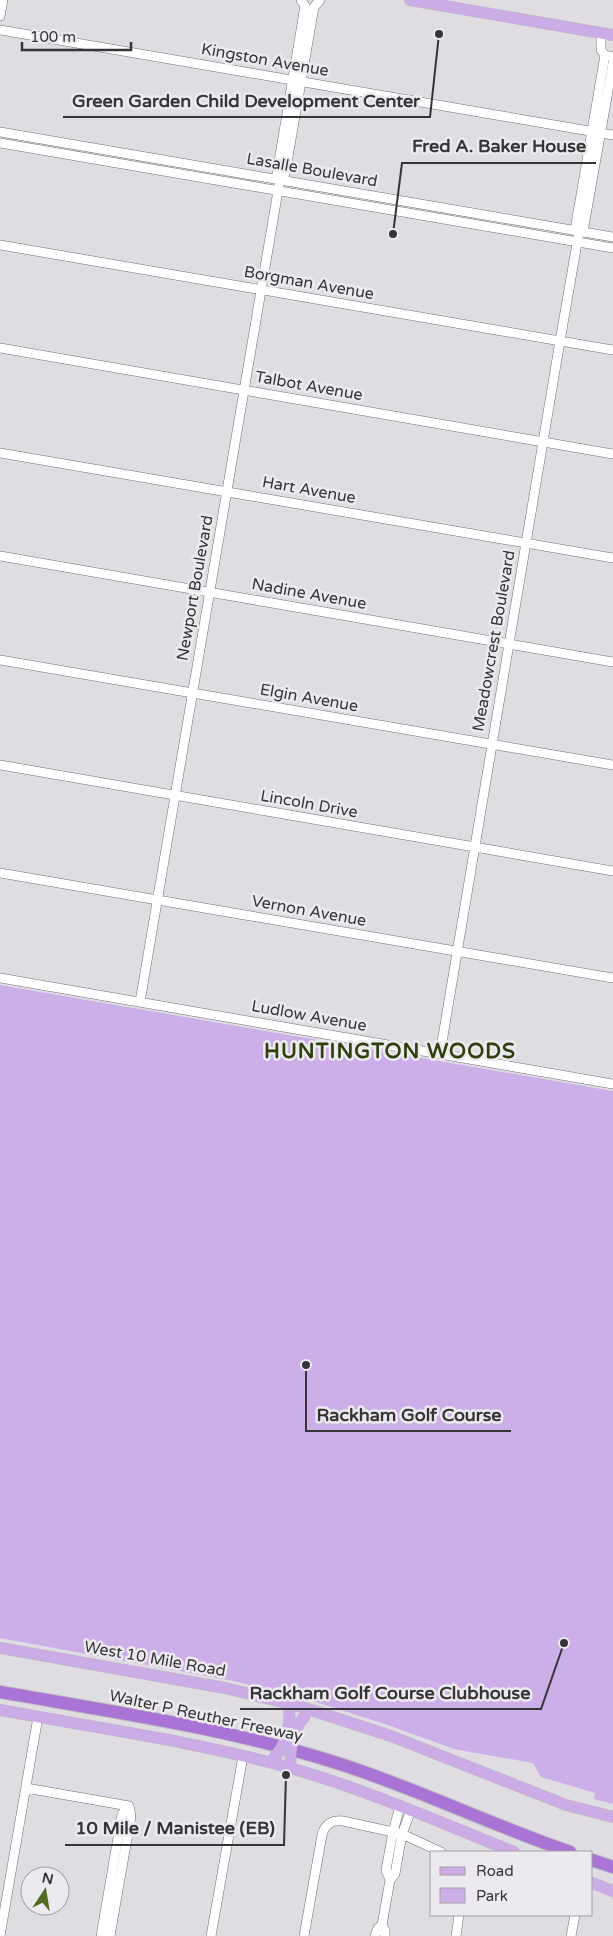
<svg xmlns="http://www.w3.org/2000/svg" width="613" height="1936" viewBox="0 0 613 1936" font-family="'Varela Round',sans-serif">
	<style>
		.green { fill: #ccaee8 }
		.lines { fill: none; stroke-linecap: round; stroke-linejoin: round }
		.minor-casing { stroke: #716f74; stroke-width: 10 }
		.major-casing { stroke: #bababb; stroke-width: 12 }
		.highway-casing { stroke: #bababb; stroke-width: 14 }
		.minor { stroke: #fff; stroke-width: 9 }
		.major { stroke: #ccace7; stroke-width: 11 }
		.highway { stroke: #aa74d7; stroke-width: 12 }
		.major-bridge-casing { stroke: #bababb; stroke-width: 12; stroke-linecap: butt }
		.major-bridge { stroke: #ccace7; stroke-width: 11 }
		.labels { text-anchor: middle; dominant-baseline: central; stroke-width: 5; stroke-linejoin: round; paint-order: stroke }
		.street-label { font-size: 16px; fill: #353436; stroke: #edeaef }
		.district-label { font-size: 21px; font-weight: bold; letter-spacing: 1px; fill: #2e410d; stroke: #edeaef }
		.leader { fill: none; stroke: #353436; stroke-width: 2 }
		.callout-dot { fill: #353436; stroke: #edeaef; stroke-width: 2 }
		.callout-label { font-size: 18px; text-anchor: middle; font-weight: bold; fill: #353436; stroke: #edeaef; stroke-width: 5; stroke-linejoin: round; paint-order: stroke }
	</style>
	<rect width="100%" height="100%" fill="#dfdde2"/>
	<path class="green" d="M 0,985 L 613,1091 L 613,1804 L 594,1799 L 595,1793 L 541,1777 L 533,1763 L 454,1749 L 385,1724 L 319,1703 L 234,1681 L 0,1638 Z"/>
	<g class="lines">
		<g class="minor-casing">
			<path id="minor" d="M 301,0 L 305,6 L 277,173 L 280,179 L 285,174 L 314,7 L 320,0
				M 0,16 L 3,0
				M 0,30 L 613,135
				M 601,33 L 601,50 L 605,55 L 613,57
				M 0,132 L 613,237
				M 0,143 L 613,248
				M 579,232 L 576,224 L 605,55
				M 0,245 L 613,350
				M 0,348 L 613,454
				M 0,453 L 613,558
				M 0,556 L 613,662
				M 0,660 L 613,765
				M 0,765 L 613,871
				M 0,873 L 613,978
				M 0,978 L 613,1084
				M 140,1002 L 280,179
				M 440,1054 L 560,341 L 579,232 L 584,226 L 613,63
				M 26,1788 L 129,1806
				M 390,1880 L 386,1870 L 393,1832 L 400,1806
				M 382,1925 L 385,1930 L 385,1936
				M 0,1936 L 38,1717
				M 101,1936 L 122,1814 L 129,1806
				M 110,1936 L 131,1816 L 129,1806
				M 211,1936 L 243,1756
				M 304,1936 L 322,1835 C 325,1824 331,1820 343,1821 L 402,1834 L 441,1852
				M 375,1936 L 378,1928 L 382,1925 L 390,1880 L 395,1874 L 402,1834 L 411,1810
				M 456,1936 L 459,1915
				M 571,1936 L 575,1915"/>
		</g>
		<g class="major-casing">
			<path id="major" d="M 410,0 L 613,35
				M 0,1648 L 225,1688 L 299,1706 L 391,1736 L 566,1805 L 613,1817
				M 0,1710 C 96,1728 193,1741 287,1767 C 365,1789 439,1822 514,1852
				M 592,1883 L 613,1891"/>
		</g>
		<g class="highway-casing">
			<path id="highway" d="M 0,1692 C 113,1712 227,1728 337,1763 C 416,1788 491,1825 570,1852
				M 592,1860 L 613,1867"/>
		</g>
		<use href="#minor" class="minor"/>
		<use href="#major" class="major"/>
		<use href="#highway" class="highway"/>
		<g class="major-bridge-casing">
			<path id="major-bridge" d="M 273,1758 C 285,1750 291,1723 289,1710
				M 291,1763 C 288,1750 296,1724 306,1715"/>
		</g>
		<use href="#major-bridge" class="major-bridge"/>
	</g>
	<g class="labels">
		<g class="street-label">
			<text transform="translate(265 60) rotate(10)">Kingston Avenue</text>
			<text transform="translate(312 170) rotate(10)">Lasalle Boulevard</text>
			<text transform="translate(309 283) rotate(10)">Borgman Avenue</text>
			<text transform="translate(309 386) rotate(10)">Talbot Avenue</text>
			<text transform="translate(309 490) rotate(10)">Hart Avenue</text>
			<text transform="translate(195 588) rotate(-80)">Newport Boulevard</text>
			<text transform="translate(309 594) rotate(10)">Nadine Avenue</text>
			<text transform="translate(494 641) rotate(-80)">Meadowcrest Boulevard</text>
			<text transform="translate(309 698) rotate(10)">Elgin Avenue</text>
			<text transform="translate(309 804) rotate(10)">Lincoln Drive</text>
			<text transform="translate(309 911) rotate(10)">Vernon Avenue</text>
			<text transform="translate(309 1016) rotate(10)">Ludlow Avenue</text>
			<text transform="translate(155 1659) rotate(10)">West 10 Mile Road</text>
			<text transform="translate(206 1716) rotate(12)">Walter P Reuther Freeway</text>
		</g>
		<g class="district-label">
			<text x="390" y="1051">HUNTINGTON WOODS</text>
		</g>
	</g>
	<path class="leader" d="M439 34L430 117H63M393 234L402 163H596M306 1365L306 1431H511M564 1643L541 1709H240M286 1775L284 1845H65"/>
	<g class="callout-dot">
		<circle cx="439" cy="34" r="5"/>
		<circle cx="393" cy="234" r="5"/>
		<circle cx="306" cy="1365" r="5"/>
		<circle cx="564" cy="1643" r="5"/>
		<circle cx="286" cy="1775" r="5"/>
	</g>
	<g class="callout-label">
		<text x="246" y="107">Green Garden Child Development Center</text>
		<text x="499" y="152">Fred A. Baker House</text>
		<text x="409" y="1421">Rackham Golf Course</text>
		<text x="390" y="1699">Rackham Golf Course Clubhouse</text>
		<text x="175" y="1834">10 Mile / Manistee (EB)</text>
	</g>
	<rect x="430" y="1851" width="162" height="65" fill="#edeaef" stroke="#a3a1a5"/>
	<rect x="440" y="1867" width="25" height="8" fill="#ccace7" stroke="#a3a1a5"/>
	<text x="476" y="1876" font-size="15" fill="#353436">Road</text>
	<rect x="440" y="1888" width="25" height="15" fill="#ccaee8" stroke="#a3a1a5"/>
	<text x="476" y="1901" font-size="15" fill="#353436">Park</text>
	<g transform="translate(45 1891) rotate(12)"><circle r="24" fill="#edeaef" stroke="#a3a1a5"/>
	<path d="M0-4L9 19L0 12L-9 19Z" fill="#4f6c21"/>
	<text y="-8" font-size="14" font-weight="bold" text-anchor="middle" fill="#353436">N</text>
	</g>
	<path d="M22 42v8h109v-8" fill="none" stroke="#353436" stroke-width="2.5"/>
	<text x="30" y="42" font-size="15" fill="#353436" stroke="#edeaef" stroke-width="4" paint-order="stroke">100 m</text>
</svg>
